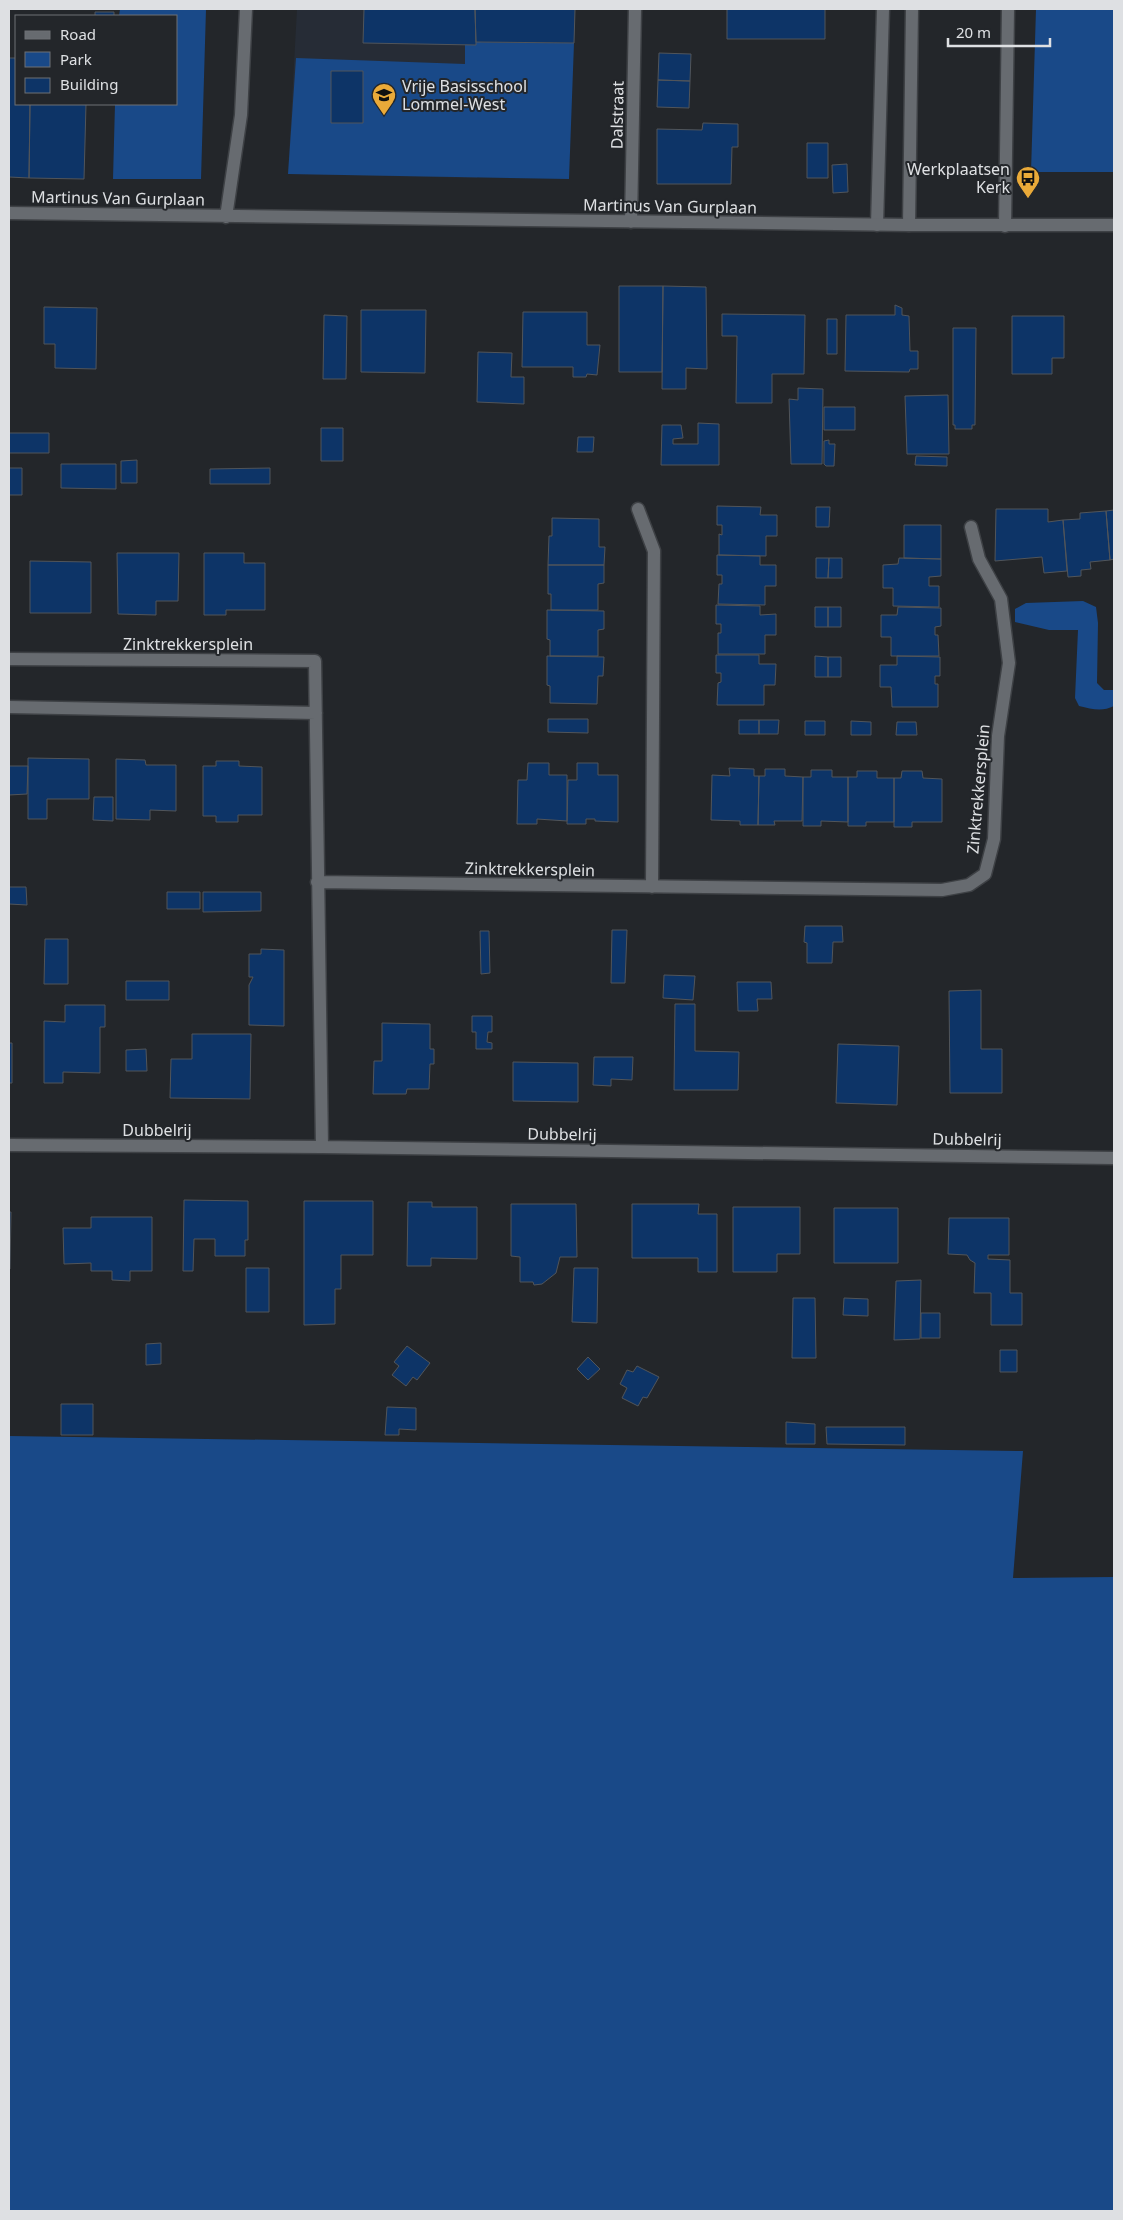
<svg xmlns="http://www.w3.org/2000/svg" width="1123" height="2220" viewBox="0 0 1123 2220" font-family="'Noto Sans',sans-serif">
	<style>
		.built { fill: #262c36 }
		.green { fill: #194988 }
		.building { fill: #0d3467; stroke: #51555a }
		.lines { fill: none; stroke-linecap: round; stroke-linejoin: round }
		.lane-casing { stroke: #3e4145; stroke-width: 15 }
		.street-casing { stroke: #3e4145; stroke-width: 15 }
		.lane { stroke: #676b70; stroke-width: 12 }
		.street { stroke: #676b70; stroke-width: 12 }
		.labels { text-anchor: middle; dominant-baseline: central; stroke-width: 4; stroke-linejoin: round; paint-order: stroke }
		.poi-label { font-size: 16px; fill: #dee0e3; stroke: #23262a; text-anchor: start }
		.street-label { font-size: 16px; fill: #dee0e3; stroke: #23262a }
	</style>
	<rect width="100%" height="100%" fill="#23262a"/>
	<path class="built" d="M 297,9 L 475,9 L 477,178 L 288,174 Z"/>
	<path class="green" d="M 120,9 L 206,9 L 201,179 L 113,179 L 115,104 L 176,104 L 176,16 L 119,16 Z
		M 1036,9 L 1114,9 L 1114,172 L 1031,172 Z
		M 476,42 L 574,43 L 569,179 L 288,174 L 296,58 L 465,64 L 465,44 Z
		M 1083,601 L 1096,607 L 1098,623 L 1097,683 L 1104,690 L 1114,690 L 1114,706 C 1102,712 1092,709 1079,706 L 1075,698 L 1078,630 L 1049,630 L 1015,622 L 1015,609 L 1026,603 Z
		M 9,1436 L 1023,1451 L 1013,1578 L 1114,1577 L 1114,2211 L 9,2211 Z"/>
	<path class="building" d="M 364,9 L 475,9 L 476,45 L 363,43 Z
		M 475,9 L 575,9 L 574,43 L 476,42 Z
		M 727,9 L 825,9 L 825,39 L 727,39 Z
		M 95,12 L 114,12 L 114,16 L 95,16 Z
		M 659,53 L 691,54 L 690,81 L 658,80 Z
		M 9,58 L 16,58 L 16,104 L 30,104 L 29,178 L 9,177 Z
		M 331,71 L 363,71 L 363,123 L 331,123 Z
		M 658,80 L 690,81 L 689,108 L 657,107 Z
		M 30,104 L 86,104 L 84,179 L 29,178 Z
		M 703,123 L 738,124 L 738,147 L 732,147 L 731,184 L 657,184 L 657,129 L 702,130 Z
		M 807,143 L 828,143 L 828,178 L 807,178 Z
		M 847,164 L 848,192 L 833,193 L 832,165 Z
		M 619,286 L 663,286 L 662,372 L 619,372 Z
		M 663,286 L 706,287 L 707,369 L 686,368 L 686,389 L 662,389 Z
		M 895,305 L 902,308 L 902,315 L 909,316 L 910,351 L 918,351 L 918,369 L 910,369 L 909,372 L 845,371 L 846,315 L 895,315 Z
		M 44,307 L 97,308 L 96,369 L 55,368 L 55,344 L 44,344 Z
		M 361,310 L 426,310 L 425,373 L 361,372 Z
		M 523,312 L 587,312 L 587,345 L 600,345 L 597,375 L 587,374 L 586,377 L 573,377 L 573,367 L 522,367 Z
		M 722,314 L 805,315 L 804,374 L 772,374 L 772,403 L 736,403 L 737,336 L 722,336 Z
		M 324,315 L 347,316 L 346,379 L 323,379 Z
		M 1012,316 L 1064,316 L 1064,358 L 1052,358 L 1052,374 L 1012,374 Z
		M 827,319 L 837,319 L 837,354 L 827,354 Z
		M 953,328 L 976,328 L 975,425 L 972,425 L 972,429 L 955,429 L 955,425 L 953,425 Z
		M 478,352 L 512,353 L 511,377 L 524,377 L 524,404 L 477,402 Z
		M 798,388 L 823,389 L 822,464 L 791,464 L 789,399 L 798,400 Z
		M 948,395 L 949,454 L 907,454 L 905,396 Z
		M 824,407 L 855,407 L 855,430 L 824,430 Z
		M 698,423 L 719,424 L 719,465 L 661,465 L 662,425 L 681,425 L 683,438 L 673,439 L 673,444 L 698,444 Z
		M 321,428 L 343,428 L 343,461 L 321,461 Z
		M 9,433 L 49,433 L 49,453 L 9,453 Z
		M 578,437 L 594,437 L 593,452 L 577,452 Z
		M 829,440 L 829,444 L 835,444 L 834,466 L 826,466 L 824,464 L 824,441 Z
		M 916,456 L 947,457 L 947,466 L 915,465 Z
		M 137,460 L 137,483 L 121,483 L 121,461 Z
		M 61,464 L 116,464 L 116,489 L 61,488 Z
		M 9,468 L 22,468 L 22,495 L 9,495 Z
		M 270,468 L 270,484 L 210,484 L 210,469 Z
		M 717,506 L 761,507 L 760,515 L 777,515 L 777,536 L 766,536 L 766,556 L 719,555 L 719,534 L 722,535 L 722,525 L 717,525 Z
		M 816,507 L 830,507 L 829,527 L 816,527 Z
		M 996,509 L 1048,509 L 1048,522 L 1063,520 L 1067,571 L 1044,573 L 1042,557 L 995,561 Z
		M 1114,510 L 1114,559 L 1110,560 L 1106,511 Z
		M 1106,511 L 1110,560 L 1090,562 L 1091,569 L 1081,570 L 1081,576 L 1068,577 L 1063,520 L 1080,519 L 1080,513 Z
		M 552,518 L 599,519 L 599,547 L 605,547 L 604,565 L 548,565 L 549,536 L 552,536 Z
		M 904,525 L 941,525 L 941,559 L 904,558 Z
		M 117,553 L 179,553 L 178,601 L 156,601 L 156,615 L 118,614 Z
		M 204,553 L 244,553 L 244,563 L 265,563 L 265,610 L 226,610 L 226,615 L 204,615 Z
		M 717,555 L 760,556 L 760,565 L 776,565 L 776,586 L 765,586 L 765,605 L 718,604 L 719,584 L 722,584 L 722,575 L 717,575 Z
		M 816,558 L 829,558 L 828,578 L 816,578 Z
		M 829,558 L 842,558 L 842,578 L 828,578 Z
		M 899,558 L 941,559 L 941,576 L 929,577 L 929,586 L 939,586 L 939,607 L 893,606 L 893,588 L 883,588 L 883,565 L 898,564 Z
		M 30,561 L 91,562 L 91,613 L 30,613 Z
		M 548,565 L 604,565 L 604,583 L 598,584 L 598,610 L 551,610 L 551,594 L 548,594 Z
		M 716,605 L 760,606 L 760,615 L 776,614 L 776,635 L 765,635 L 765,654 L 718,654 L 718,633 L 721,633 L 721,624 L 716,624 Z
		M 815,607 L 828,607 L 828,627 L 815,627 Z
		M 828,607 L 841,607 L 841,627 L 828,627 Z
		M 898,607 L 941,608 L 941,626 L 935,627 L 935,635 L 938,635 L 939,656 L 891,656 L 891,637 L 881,637 L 881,615 L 897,615 Z
		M 547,610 L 604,611 L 604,629 L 598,630 L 598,656 L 550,656 L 550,640 L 547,639 Z
		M 716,655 L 759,655 L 759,664 L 776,664 L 775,685 L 764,685 L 764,705 L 717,705 L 718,683 L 721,682 L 721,673 L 716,673 Z
		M 547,656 L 604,657 L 603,676 L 598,676 L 597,704 L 550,703 L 550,686 L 547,685 Z
		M 815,656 L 828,657 L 828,677 L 815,677 Z
		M 897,656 L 940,657 L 940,676 L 935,676 L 935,684 L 938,684 L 938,707 L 892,707 L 891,687 L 880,687 L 880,665 L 897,665 Z
		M 828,657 L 841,657 L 841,677 L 828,677 Z
		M 548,719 L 588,719 L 588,733 L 548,732 Z
		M 739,720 L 759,720 L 759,734 L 739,734 Z
		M 759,720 L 779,720 L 778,734 L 759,734 Z
		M 805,721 L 825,721 L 825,735 L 805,735 Z
		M 851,721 L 871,722 L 871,735 L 851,735 Z
		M 897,722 L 916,722 L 917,735 L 896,735 Z
		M 28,758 L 89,759 L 89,799 L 47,799 L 47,819 L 28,819 Z
		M 116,759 L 145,760 L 146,765 L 176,765 L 176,811 L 150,810 L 150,820 L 116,819 Z
		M 216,761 L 239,761 L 239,766 L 262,767 L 262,815 L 238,815 L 238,822 L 216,822 L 216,816 L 203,816 L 203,766 L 216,766 Z
		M 528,763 L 549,763 L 549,775 L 567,775 L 567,821 L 537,819 L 537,824 L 517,824 L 518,780 L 527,780 Z
		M 577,763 L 598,763 L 598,775 L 618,775 L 618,822 L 595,821 L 595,819 L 586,819 L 586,824 L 567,824 L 568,780 L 577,780 Z
		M 9,766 L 28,766 L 27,794 L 9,795 Z
		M 729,768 L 754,769 L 754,776 L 759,776 L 758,825 L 740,825 L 740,821 L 711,820 L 712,775 L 730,776 Z
		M 765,769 L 785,769 L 785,776 L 803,777 L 802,821 L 774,821 L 775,825 L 758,825 L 759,776 L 765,776 Z
		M 811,770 L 832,770 L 832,777 L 848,777 L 848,822 L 821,821 L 821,826 L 803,826 L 803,777 L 811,777 Z
		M 857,771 L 877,771 L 877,778 L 894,778 L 894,822 L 866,822 L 866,826 L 848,826 L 848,777 L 857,777 Z
		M 902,771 L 922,771 L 923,778 L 942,779 L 942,822 L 912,822 L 912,827 L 894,827 L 894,778 L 901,778 Z
		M 94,797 L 113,797 L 113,821 L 93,820 Z
		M 9,887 L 26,887 L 27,905 L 9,904 Z
		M 167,892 L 200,892 L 200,909 L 167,909 Z
		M 203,892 L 261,892 L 261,911 L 203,912 Z
		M 805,926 L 842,926 L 843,942 L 833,942 L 832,963 L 807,963 L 807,943 L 804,942 Z
		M 612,930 L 627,930 L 625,983 L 611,983 Z
		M 480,931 L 489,931 L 490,973 L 481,974 Z
		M 45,939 L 68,939 L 68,984 L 44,984 Z
		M 261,949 L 284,950 L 284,1026 L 249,1025 L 249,985 L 253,977 L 249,977 L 249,954 L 261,954 Z
		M 664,975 L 695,976 L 693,1000 L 663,998 Z
		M 126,981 L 169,981 L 169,1000 L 126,1000 Z
		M 737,982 L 771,982 L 772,999 L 757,999 L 758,1011 L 738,1011 Z
		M 981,990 L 981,1049 L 1002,1049 L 1002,1093 L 950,1093 L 949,991 Z
		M 675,1004 L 695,1004 L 695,1051 L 739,1052 L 738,1090 L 674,1090 Z
		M 65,1005 L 105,1005 L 105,1027 L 100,1027 L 100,1073 L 63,1072 L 63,1083 L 44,1083 L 44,1021 L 65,1022 Z
		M 472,1016 L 492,1016 L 492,1032 L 488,1032 L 487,1042 L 492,1043 L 492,1049 L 476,1049 L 476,1032 L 472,1032 Z
		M 382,1023 L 430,1024 L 430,1049 L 434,1049 L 434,1064 L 430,1064 L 429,1089 L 407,1089 L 406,1094 L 373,1094 L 374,1061 L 382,1061 Z
		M 192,1034 L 251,1034 L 250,1099 L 170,1098 L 171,1059 L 192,1059 Z
		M 9,1043 L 12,1043 L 12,1083 L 9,1083 Z
		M 838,1044 L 899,1046 L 897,1105 L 836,1103 Z
		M 146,1049 L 147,1071 L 126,1071 L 126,1050 Z
		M 594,1057 L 633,1057 L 632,1080 L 611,1079 L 611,1086 L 593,1085 Z
		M 513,1062 L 578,1063 L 578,1102 L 513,1101 Z
		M 184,1200 L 248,1201 L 248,1240 L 245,1240 L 245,1256 L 215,1256 L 215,1239 L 194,1239 L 193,1271 L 183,1271 Z
		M 304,1201 L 373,1201 L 373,1255 L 341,1255 L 341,1289 L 335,1289 L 335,1324 L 304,1325 Z
		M 408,1202 L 432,1202 L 432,1207 L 477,1207 L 477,1259 L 431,1258 L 431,1266 L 407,1266 Z
		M 511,1204 L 576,1204 L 577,1257 L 560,1257 L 556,1273 L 542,1284 L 534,1285 L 533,1282 L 520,1282 L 520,1257 L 511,1256 Z
		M 632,1204 L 699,1204 L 698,1214 L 717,1214 L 717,1272 L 698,1272 L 698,1258 L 632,1258 Z
		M 733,1207 L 800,1207 L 800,1254 L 777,1254 L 777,1272 L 733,1272 Z
		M 834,1208 L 898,1208 L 898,1263 L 834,1263 Z
		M 9,1212 L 11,1212 L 10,1269 L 9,1269 Z
		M 91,1217 L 152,1217 L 152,1271 L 130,1271 L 130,1281 L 112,1280 L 112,1271 L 91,1271 L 91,1263 L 64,1264 L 63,1228 L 91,1228 Z
		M 949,1218 L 1009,1218 L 1009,1255 L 988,1255 L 988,1259 L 1010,1260 L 1010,1293 L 1022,1293 L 1022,1325 L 991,1325 L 991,1293 L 974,1293 L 975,1263 L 970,1260 L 967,1255 L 948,1254 Z
		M 246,1268 L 269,1268 L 269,1312 L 246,1312 Z
		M 574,1268 L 598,1268 L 597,1323 L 572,1322 Z
		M 921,1280 L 920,1339 L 894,1340 L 896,1281 Z
		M 793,1298 L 815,1298 L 816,1358 L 792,1358 Z
		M 844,1298 L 868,1299 L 868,1316 L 843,1315 Z
		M 921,1313 L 940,1313 L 940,1338 L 921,1338 Z
		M 161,1343 L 161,1364 L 146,1365 L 146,1344 Z
		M 407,1346 L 430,1363 L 417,1380 L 413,1377 L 406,1386 L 392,1375 L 399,1366 L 394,1362 Z
		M 1000,1350 L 1017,1350 L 1017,1372 L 1000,1372 Z
		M 588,1357 L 600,1369 L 588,1380 L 577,1369 Z
		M 637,1366 L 659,1377 L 647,1398 L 643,1397 L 638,1406 L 622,1398 L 627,1388 L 620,1384 L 627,1370 L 633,1372 Z
		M 61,1404 L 93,1404 L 93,1435 L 61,1435 Z
		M 387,1407 L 416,1408 L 416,1430 L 399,1429 L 399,1435 L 385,1435 Z
		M 786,1422 L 815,1424 L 815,1444 L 786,1444 Z
		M 826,1427 L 905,1427 L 905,1445 L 827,1444 Z"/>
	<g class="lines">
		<g class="lane-casing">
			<path id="lane" d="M 877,225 L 883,9
				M 909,225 L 912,9
				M 1005,226 L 1008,9"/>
		</g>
		<g class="street-casing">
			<path id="street" d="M 9,213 L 909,225 L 1114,225
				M 226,217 L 241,115 L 246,9
				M 631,222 L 635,9
				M 638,509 L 654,551 L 652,887
				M 9,659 L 315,661 L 322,1147
				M 9,707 L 316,713
				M 317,882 L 942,890 L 969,885 L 985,874 L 994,839 L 998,736 L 1009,663 L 1001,599 L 979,559 L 971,527
				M 9,1145 L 322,1147 L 1114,1158"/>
		</g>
		<use href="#lane" class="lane"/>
		<use href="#street" class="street"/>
	</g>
	<defs>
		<g id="school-pin" transform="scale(1.25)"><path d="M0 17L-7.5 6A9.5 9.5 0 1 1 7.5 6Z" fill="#eaaa39" stroke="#23262a"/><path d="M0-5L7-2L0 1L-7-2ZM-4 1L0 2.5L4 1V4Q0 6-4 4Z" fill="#111"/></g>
		<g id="bus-pin" transform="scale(1.25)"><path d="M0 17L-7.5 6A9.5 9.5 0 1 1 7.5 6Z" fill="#eaaa39" stroke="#23262a"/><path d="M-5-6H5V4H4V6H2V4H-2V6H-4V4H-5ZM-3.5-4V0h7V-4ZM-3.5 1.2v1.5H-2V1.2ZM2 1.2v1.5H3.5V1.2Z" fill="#111"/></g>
	</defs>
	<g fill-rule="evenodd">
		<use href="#school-pin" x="384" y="95"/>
		<use href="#bus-pin" x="1028" y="178"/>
	</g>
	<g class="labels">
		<g class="poi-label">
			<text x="402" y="86">Vrije Basisschool<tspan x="402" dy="18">Lommel-West</tspan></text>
			<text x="1010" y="169" text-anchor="end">Werkplaatsen<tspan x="1010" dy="18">Kerk</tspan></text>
		</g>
		<g class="street-label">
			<text transform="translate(617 115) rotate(-89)">Dalstraat</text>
			<text transform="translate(118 198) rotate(1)">Martinus Van Gurplaan</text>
			<text transform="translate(670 206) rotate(1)">Martinus Van Gurplaan</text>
			<text x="188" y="644">Zinktrekkersplein</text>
			<text transform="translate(978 789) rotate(-85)">Zinktrekkersplein</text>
			<text transform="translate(530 869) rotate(1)">Zinktrekkersplein</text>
			<text x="157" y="1130">Dubbelrij</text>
			<text transform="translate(562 1134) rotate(1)">Dubbelrij</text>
			<text transform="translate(967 1139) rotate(1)">Dubbelrij</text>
		</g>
	</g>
	<rect width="1123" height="2220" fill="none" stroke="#dee0e3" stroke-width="20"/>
	<rect x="15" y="15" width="162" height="90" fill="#23262a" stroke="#6e7074"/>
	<rect x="25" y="31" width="25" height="8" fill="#676b70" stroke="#6e7074"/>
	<text x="60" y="40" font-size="15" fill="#dee0e3">Road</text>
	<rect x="25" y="52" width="25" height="15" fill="#194988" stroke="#6e7074"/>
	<text x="60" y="65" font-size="15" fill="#dee0e3">Park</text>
	<rect x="25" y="78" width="25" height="15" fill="#0d3467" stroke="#6e7074"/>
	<text x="60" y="90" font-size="15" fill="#dee0e3">Building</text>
	<path d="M948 38v8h102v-8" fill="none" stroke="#dee0e3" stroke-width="2.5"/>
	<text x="956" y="38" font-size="15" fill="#dee0e3" stroke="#23262a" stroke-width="4" paint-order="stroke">20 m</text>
</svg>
